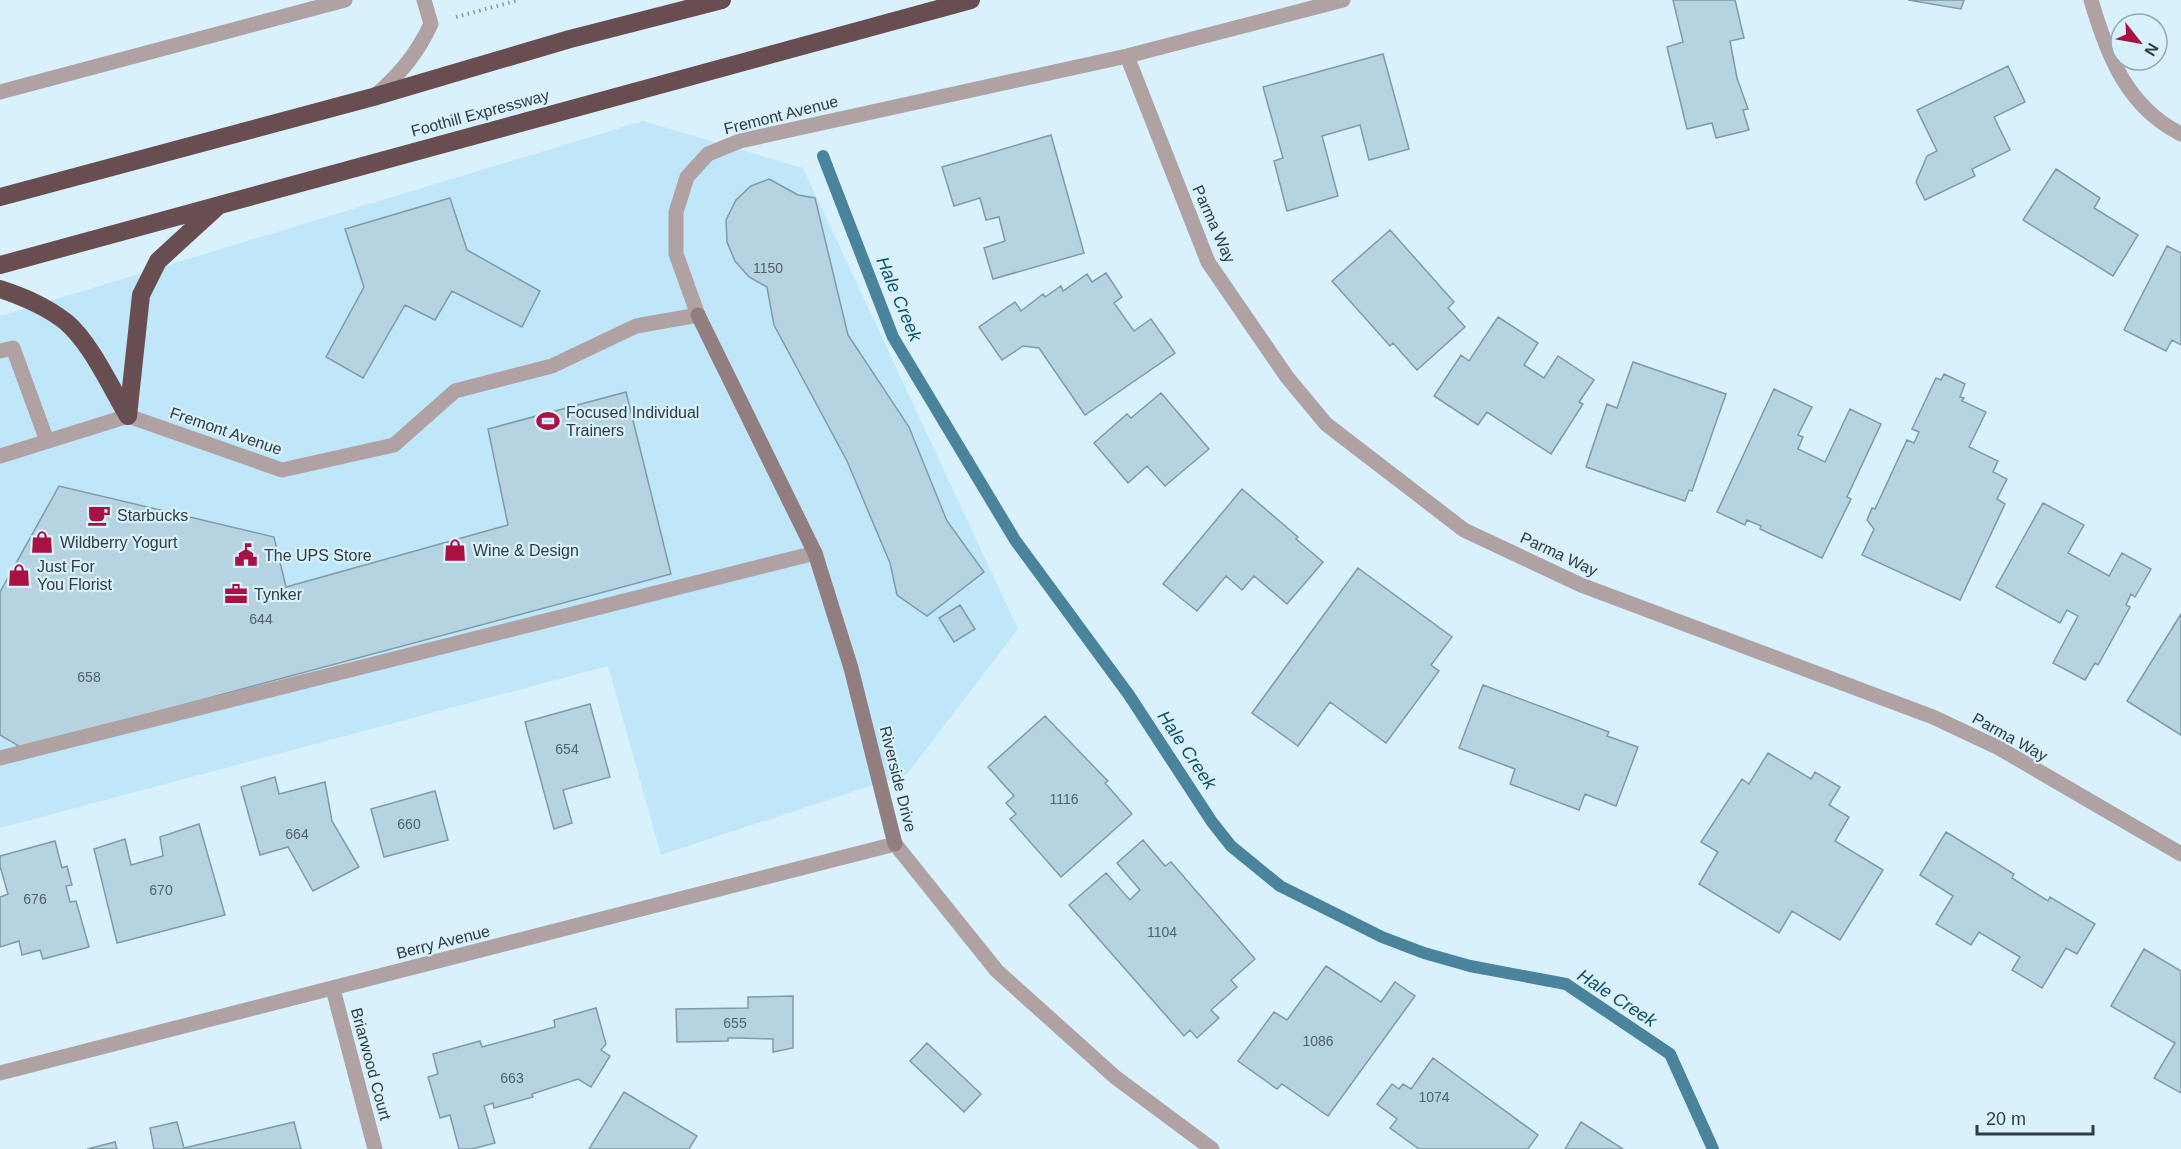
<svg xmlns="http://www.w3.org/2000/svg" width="2181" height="1149" viewBox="0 0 2181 1149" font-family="Arial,sans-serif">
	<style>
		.built { fill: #c0e7f9 }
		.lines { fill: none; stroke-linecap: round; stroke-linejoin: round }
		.stream { stroke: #4a839c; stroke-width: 12 }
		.building { fill: #b6d3e2; stroke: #7f9ba9; stroke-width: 1.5 }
		.path { stroke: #889ba4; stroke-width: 4; stroke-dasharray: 1.5 4.5; stroke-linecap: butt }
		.lane { stroke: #b0a1a3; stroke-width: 15 }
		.street { stroke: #b0a1a3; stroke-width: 15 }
		.secondary { stroke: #927d7f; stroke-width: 15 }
		.highway { stroke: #694e51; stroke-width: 18 }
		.labels { text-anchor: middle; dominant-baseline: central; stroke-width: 4.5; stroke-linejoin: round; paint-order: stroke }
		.number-label { font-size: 14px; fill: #52626a }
		.street-label { font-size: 16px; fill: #303c42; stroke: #d8f1fc }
		.poi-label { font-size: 16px; fill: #303c42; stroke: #d8f1fc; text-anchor: start }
		.water-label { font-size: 18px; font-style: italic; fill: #105067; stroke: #d8f1fc }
	</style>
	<rect width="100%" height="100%" fill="#d8f1fc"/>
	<path class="built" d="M 643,121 L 803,168 L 1018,629 L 907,774 L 661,855 L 608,666 L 0,828 L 0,316 Z"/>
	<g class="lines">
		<path class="stream" d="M 823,156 L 893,337 L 1015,540 L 1129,695 L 1212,822 L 1231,846 L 1280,886 L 1382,937 L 1424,953 L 1470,966 L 1566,984 L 1670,1054 L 1713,1149"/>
	</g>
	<path class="building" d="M 1673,0 L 1735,0 L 1744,38 L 1730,41 L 1737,78 L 1748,109 L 1743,110 L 1749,130 L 1716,138 L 1712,123 L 1687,129 L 1667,47 L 1683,42 Z
		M 1908,0 L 1964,0 L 1961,9 Z
		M 1383,54 L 1409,149 L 1369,160 L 1360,125 L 1322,136 L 1338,196 L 1287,211 L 1274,161 L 1283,158 L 1263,87 Z
		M 2008,66 L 2025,102 L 1994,117 L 2010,150 L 1972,169 L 1975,176 L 1925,200 L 1916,182 L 1927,156 L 1937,151 L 1917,110 Z
		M 1051,135 L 1084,253 L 993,279 L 984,248 L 1005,241 L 999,217 L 986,220 L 980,198 L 954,206 L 942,167 Z
		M 2056,169 L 2100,198 L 2094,208 L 2138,235 L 2113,276 L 2023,220 Z
		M 769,179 L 798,195 L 815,198 L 848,335 L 909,427 L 947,521 L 984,572 L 927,616 L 897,595 L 890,563 L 847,461 L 774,325 L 767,287 L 749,277 L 735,261 L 727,242 L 726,220 L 736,200 L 751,186 Z
		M 450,198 L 467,250 L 540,291 L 522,327 L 452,291 L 435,320 L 405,305 L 363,378 L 326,357 L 364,287 L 345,229 Z
		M 1390,230 L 1454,302 L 1448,308 L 1465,327 L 1417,370 L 1393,343 L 1390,346 L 1332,281 Z
		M 2167,246 L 2181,253 L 2181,345 L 2172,340 L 2166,351 L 2124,330 Z
		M 1106,273 L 1122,297 L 1114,303 L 1134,331 L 1151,319 L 1175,353 L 1085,415 L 1039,348 L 1023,346 L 1002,360 L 979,327 L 1015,302 L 1021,311 L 1043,294 L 1045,297 L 1061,286 L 1063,291 L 1087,274 L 1092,282 Z
		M 1498,317 L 1538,343 L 1524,365 L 1544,378 L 1558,356 L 1594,380 L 1579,402 L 1583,404 L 1551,454 L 1487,412 L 1478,425 L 1434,396 L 1461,355 L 1469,361 Z
		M 1633,362 L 1726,394 L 1692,491 L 1689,490 L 1685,501 L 1586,467 L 1607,404 L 1617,408 Z
		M 1944,374 L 1965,384 L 1960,397 L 1964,398 L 1962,401 L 1986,412 L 1969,447 L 1998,461 L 1993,472 L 2007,479 L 1997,499 L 2005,504 L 1960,600 L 1862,555 L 1874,529 L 1867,520 L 1872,508 L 1875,509 L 1907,440 L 1914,443 L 1919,432 L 1912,429 L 1936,378 L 1941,380 Z
		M 1774,389 L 1812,407 L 1798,435 L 1803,437 L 1798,449 L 1825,462 L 1850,409 L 1881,424 L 1847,497 L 1851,499 L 1822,558 L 1760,529 L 1761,526 L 1747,520 L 1745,525 L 1717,512 Z
		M 626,392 L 671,574 L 22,748 L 0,735 L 0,592 L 59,486 L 274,537 L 286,587 L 508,525 L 488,429 Z
		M 1161,393 L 1209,449 L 1165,486 L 1147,466 L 1128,483 L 1094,443 L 1127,414 L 1131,418 Z
		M 1242,489 L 1298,537 L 1296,539 L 1323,562 L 1287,604 L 1254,576 L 1242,590 L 1226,576 L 1197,611 L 1163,584 Z
		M 2043,503 L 2084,525 L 2068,553 L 2109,576 L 2122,553 L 2151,569 L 2135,597 L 2131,594 L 2126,605 L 2130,607 L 2098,665 L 2095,663 L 2085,680 L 2053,663 L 2078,616 L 2067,610 L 2060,623 L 1996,587 Z
		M 1358,568 L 1452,637 L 1431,665 L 1439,671 L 1386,743 L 1330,702 L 1298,746 L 1252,713 Z
		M 960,605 L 975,629 L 954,642 L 939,618 Z
		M 2181,614 L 2181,735 L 2127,701 Z
		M 1483,685 L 1609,732 L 1607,736 L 1638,747 L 1616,806 L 1585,794 L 1579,810 L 1510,784 L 1515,769 L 1459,748 Z
		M 590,704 L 610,777 L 563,790 L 572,823 L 554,829 L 525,722 Z
		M 1045,716 L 1103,776 L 1108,781 L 1105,783 L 1132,814 L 1061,877 L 1010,819 L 1016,814 L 1006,803 L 1014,796 L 988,767 Z
		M 1768,753 L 1811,779 L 1815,772 L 1840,787 L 1829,805 L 1849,817 L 1835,841 L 1883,870 L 1840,940 L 1792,911 L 1779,933 L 1699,884 L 1718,852 L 1701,842 L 1742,779 L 1749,784 Z
		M 275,777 L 279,794 L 325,782 L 332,821 L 359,867 L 313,891 L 288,847 L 260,855 L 241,787 Z
		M 435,791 L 448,840 L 384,857 L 371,809 Z
		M 199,824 L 225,915 L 117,943 L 94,849 L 125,839 L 131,865 L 163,856 L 160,837 Z
		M 1946,832 L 2014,874 L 2012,878 L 2048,901 L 2050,897 L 2095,924 L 2077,954 L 2066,948 L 2042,988 L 2012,970 L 2020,957 L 1979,932 L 1971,945 L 1936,924 L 1953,896 L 1920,875 Z
		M 1143,840 L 1165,866 L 1171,862 L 1255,959 L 1231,980 L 1237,987 L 1211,1010 L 1219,1018 L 1197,1038 L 1190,1030 L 1184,1036 L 1069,905 L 1106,873 L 1130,900 L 1140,890 L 1117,863 Z
		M 55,841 L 62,868 L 67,866 L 72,885 L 66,886 L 70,902 L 76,901 L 89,947 L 43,959 L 40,950 L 22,955 L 19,941 L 0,947 L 0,897 L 8,894 L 0,866 L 0,856 Z
		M 2144,949 L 2181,971 L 2181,1093 L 2154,1078 L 2175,1043 L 2111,1006 Z
		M 1326,966 L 1381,1002 L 1395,982 L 1415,996 L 1328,1116 L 1282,1084 L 1277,1089 L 1238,1061 L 1274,1012 L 1287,1020 Z
		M 793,996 L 793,1048 L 773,1052 L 773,1039 L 738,1038 L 728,1038 L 728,1041 L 677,1042 L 676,1009 L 748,1008 L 748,997 Z
		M 596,1008 L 606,1044 L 601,1050 L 610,1056 L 591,1087 L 578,1079 L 532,1094 L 533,1097 L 494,1108 L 493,1103 L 484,1106 L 495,1143 L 472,1149 L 459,1149 L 450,1115 L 440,1118 L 428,1077 L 438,1074 L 433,1054 L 480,1041 L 482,1047 L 555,1027 L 554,1020 Z
		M 927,1043 L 981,1094 L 964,1112 L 910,1061 Z
		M 1433,1058 L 1538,1135 L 1528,1149 L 1419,1149 L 1390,1128 L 1397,1119 L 1377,1104 L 1392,1084 L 1399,1089 L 1403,1084 L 1411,1089 Z
		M 624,1092 L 697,1136 L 689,1149 L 589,1149 Z
		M 177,1122 L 184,1148 L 294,1122 L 301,1149 L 154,1149 L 150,1128 Z
		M 1581,1122 L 1623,1149 L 1565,1149 Z
		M 115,1142 L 117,1149 L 87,1149 Z"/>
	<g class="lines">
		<path class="path" d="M 456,17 L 519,0"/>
		<path class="lane" d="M 0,92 L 345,0
			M 375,96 C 400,74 417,54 431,24 L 424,0
			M 0,351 L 13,348 L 47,441
			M 0,456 L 128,416 L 282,470 L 394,445 L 455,391 L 552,366 L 636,326 L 698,315
			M 0,758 L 815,553"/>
		<path class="street" d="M 2091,0 C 2107,55 2127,107 2181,134
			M 1127,56 L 1208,262 L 1287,377 L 1326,424 L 1464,530 L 1581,585 L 1933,717 L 1999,748 L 2181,854
			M 698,315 L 676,254 L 676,212 L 687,177 L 708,154 L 740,141 L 1127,56 L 1343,0
			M 333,989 L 375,1149
			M 0,1073 L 895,844 L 997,971 L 1115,1077 L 1212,1149"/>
		<path class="secondary" d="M 698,315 L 815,553 L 851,668 L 895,844"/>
		<path class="highway" d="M 0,197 L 373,97 L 570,39 L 722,0
			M 0,265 L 971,0
			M 0,289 C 24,297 46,306 66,322 C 91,343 111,388 128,416
			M 128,416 L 141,295 L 158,261 L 218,206"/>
	</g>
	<defs>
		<g id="stadium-bare" transform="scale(1.8)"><path d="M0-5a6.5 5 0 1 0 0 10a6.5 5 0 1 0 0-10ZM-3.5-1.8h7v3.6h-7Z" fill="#a81142" stroke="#d8f1fc" stroke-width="2.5" paint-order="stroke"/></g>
		<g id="cafe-bare" transform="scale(1.8)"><path d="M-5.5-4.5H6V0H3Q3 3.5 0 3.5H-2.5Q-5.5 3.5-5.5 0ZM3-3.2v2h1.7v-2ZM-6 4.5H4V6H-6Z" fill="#a81142" stroke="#d8f1fc" stroke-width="2.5" paint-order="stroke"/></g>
		<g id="shop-bare" transform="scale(1.8)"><path d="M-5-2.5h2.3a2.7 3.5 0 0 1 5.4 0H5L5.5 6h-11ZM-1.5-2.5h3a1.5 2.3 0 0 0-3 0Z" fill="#a81142" stroke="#d8f1fc" stroke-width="2.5" paint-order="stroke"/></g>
		<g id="civic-bare" transform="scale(1.8)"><path d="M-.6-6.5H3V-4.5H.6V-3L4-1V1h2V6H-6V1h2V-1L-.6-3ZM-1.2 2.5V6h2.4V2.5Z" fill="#a81142" stroke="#d8f1fc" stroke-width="2.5" paint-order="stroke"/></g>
		<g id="office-bare" transform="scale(1.8)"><path d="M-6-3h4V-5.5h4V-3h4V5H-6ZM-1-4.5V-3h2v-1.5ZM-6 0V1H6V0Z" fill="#a81142" stroke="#d8f1fc" stroke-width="2.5" paint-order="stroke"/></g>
	</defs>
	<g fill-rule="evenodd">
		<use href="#stadium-bare" x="548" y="421"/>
		<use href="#cafe-bare" x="99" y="515"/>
		<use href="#shop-bare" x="42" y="542"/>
		<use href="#shop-bare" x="455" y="550"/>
		<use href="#civic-bare" x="246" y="555"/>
		<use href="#shop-bare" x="19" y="575"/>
		<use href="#office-bare" x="236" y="594"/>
	</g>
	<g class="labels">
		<g class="number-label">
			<text x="768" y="268">1150</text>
			<text x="261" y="619">644</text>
			<text x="89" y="677">658</text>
			<text x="567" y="749">654</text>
			<text x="1064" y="799">1116</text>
			<text x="409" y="824">660</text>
			<text x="297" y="834">664</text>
			<text x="161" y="890">670</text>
			<text x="35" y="899">676</text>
			<text x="1162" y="932">1104</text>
			<text x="735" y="1023">655</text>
			<text x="1318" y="1041">1086</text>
			<text x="512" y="1078">663</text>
			<text x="1434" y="1097">1074</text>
		</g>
		<g class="street-label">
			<text transform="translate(480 113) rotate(-15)">Foothill Expressway</text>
			<text transform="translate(781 115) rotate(-14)">Fremont Avenue</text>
			<text transform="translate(1214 224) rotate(66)">Parma Way</text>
			<text transform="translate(226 431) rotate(19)">Fremont Avenue</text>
			<text transform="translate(1559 554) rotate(25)">Parma Way</text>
			<text transform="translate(2010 737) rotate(29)">Parma Way</text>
			<text transform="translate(898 779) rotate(76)">Riverside Drive</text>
			<text transform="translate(443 942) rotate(-14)">Berry Avenue</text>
			<text transform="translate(371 1064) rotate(75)">Briarwood Court</text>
		</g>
		<g class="poi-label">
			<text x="566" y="412">Focused Individual<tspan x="566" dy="18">Trainers</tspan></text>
			<text x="117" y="515">Starbucks</text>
			<text x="60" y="542">Wildberry Yogurt</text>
			<text x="473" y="550">Wine &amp; Design</text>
			<text x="264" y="555">The UPS Store</text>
			<text x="37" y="566">Just For<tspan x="37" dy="18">You Florist</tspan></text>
			<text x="254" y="594">Tynker</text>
		</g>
		<g class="water-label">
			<text transform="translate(899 299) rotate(67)">Hale Creek</text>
			<text transform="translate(1187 750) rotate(56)">Hale Creek</text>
			<text transform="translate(1617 998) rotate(33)">Hale Creek</text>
		</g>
	</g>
	<g transform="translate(2139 42) rotate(121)"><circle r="28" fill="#d8f1fc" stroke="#95a9b2" stroke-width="1.5"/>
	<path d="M0-4.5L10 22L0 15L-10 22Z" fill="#a81142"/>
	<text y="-9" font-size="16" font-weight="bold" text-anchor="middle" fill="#303c42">N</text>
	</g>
	<path d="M1977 1125v9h116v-9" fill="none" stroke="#303c42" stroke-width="3"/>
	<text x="1986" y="1125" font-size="18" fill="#303c42" stroke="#d8f1fc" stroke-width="4.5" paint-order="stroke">20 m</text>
</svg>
